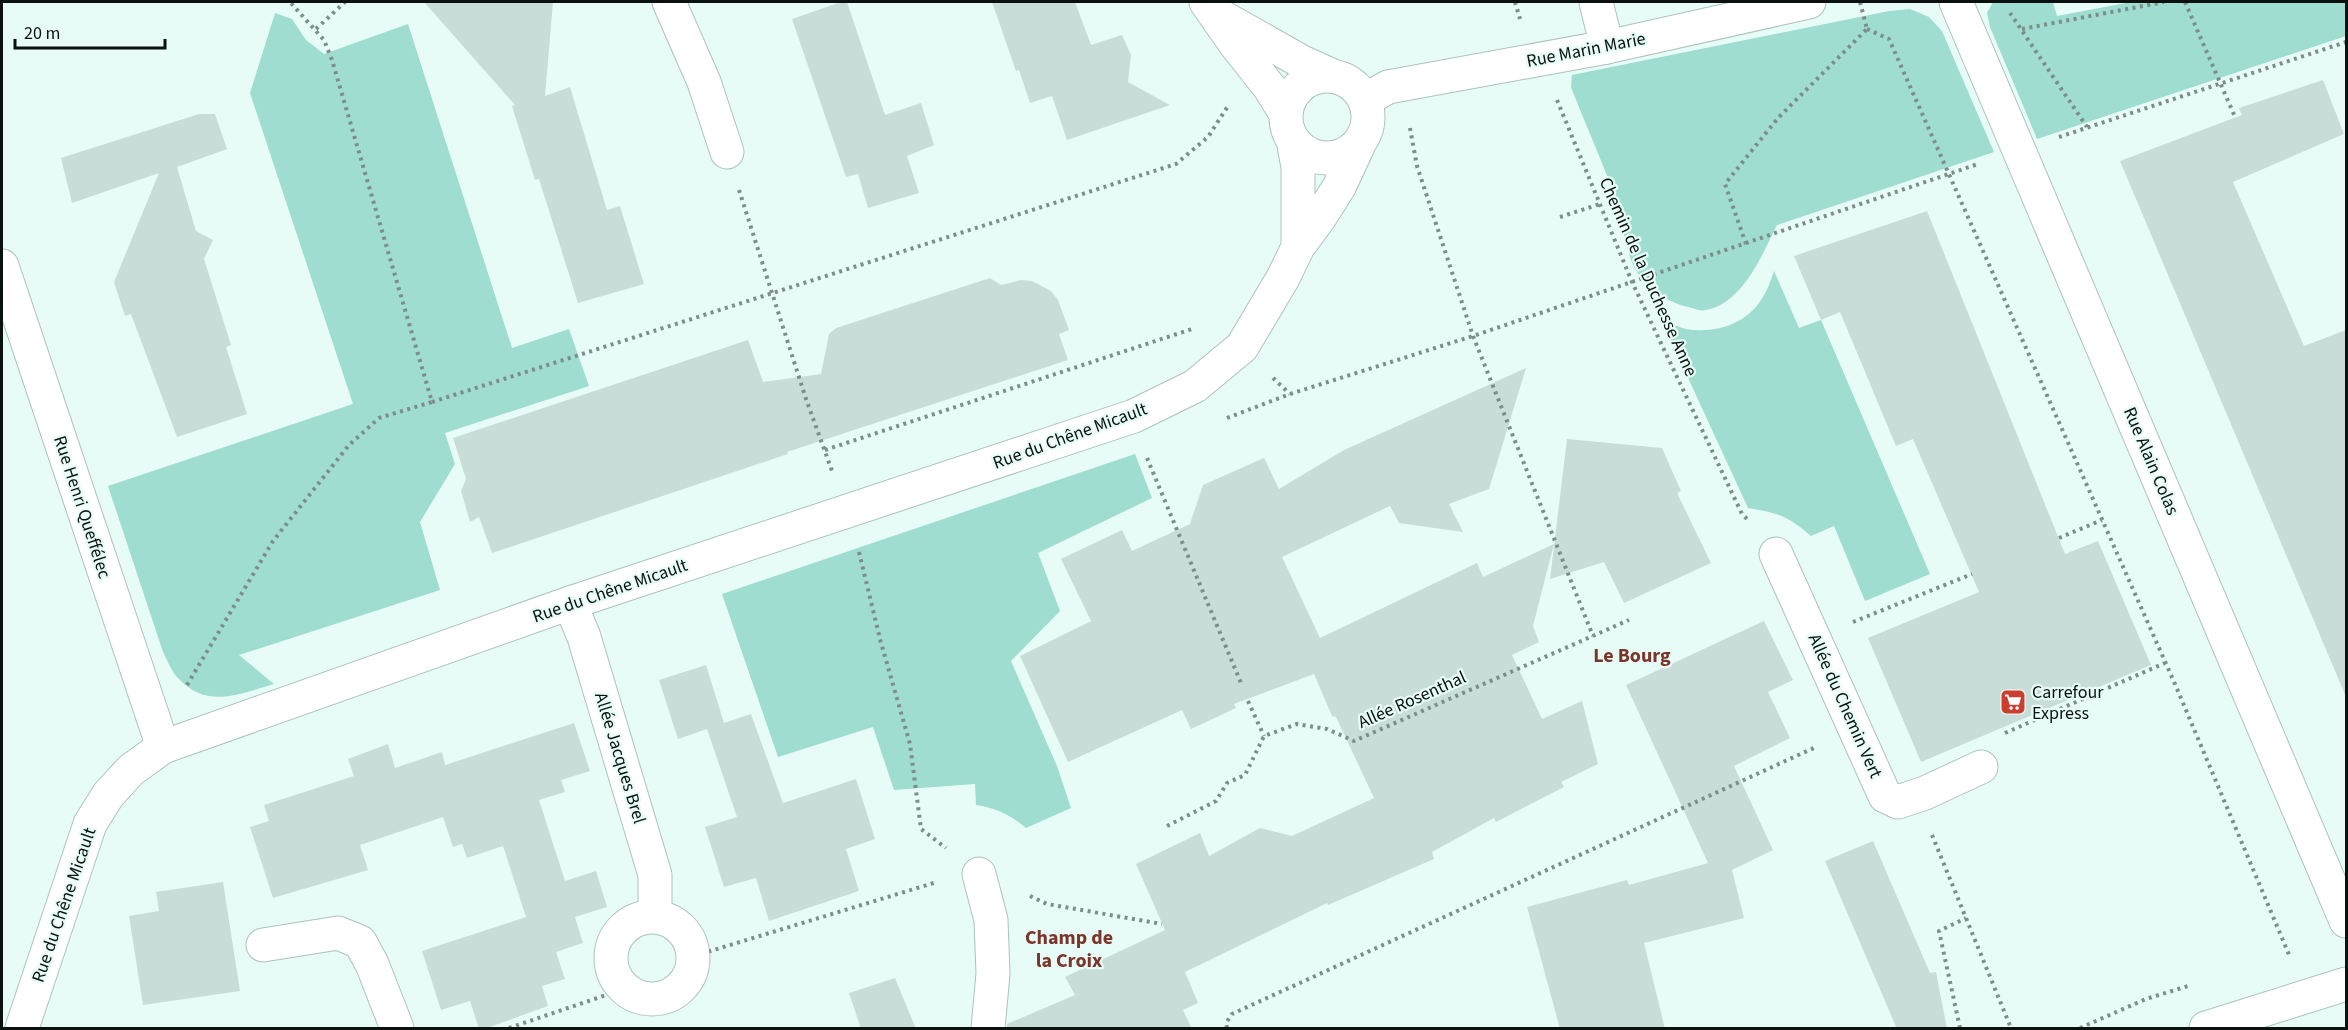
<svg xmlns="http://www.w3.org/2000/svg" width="2348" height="1030" viewBox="0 0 2348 1030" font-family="'Source Sans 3',sans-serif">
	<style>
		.green { fill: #9eddcf }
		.building { fill: #c8ddd8 }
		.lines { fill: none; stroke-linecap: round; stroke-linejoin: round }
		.street-casing { stroke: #adc2bd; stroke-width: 35 }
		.secondary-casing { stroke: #adc2bd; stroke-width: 35 }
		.path { stroke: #7e8d89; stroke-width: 4; stroke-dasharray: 3 4.5; stroke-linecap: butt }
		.street { stroke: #fff; stroke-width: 33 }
		.secondary { stroke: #fff; stroke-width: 33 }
		.labels { text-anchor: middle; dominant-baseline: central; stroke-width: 4.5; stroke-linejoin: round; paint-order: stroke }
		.street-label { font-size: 18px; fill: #0a110f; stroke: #e7fcf7 }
		.poi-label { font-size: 18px; fill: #0a110f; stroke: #e7fcf7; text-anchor: start }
		.neighbourhood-label { font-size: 20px; font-weight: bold; fill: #7b352b; stroke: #e7fcf7 }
	</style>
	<rect width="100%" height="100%" fill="#e7fcf7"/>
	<path class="green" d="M 1993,2 L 2053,2 L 2057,16 L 2131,2 L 2346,2 L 2346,36 L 2037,139 L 1990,27 L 1987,13 Z
		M 1910,9 L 1929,17 L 1942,31 L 1994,152 L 1777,225 C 1762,255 1743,303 1706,310 C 1700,312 1691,307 1684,306 C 1666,301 1647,287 1637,272 C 1625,254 1622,218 1615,197 C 1602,160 1585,124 1571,87 L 1572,75 L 1889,11 Z
		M 275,13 L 292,19 L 306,40 L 324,54 L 408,24 L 512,348 L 569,329 L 589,386 L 445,433 L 455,464 L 420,522 L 440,590 L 239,655 L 274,684 C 239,694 206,710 177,677 C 171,670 167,660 163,652 L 108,486 L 353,404 L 250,93 Z
		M 1774,271 L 1799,328 L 1821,320 L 1930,574 L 1865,601 L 1834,526 L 1811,536 C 1788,516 1778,513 1748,508 L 1660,317 C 1668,321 1677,327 1686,329 C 1716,334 1747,324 1763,297 C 1768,289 1771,280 1774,271 Z
		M 1135,454 L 1152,498 L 1038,553 L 1060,611 L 1011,661 L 1057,766 L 1071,808 L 1026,828 C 1010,815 997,808 976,805 L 975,784 L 894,790 L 873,727 L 778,757 L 722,594 Z"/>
	<path class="building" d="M 424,2 L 553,2 L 545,96 L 570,87 L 607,210 L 620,206 L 644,284 L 578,303 L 539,179 L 535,180 L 512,106 L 515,105 Z
		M 841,2 L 847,2 L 885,115 L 921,103 L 934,145 L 907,156 L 919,193 L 868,208 L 858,174 L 846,177 L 792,19 Z
		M 992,2 L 1075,2 L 1091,45 L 1122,35 L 1131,55 L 1128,82 L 1170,105 L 1067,140 L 1052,96 L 1030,103 L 1019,70 L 1016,71 Z
		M 2323,80 L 2344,134 L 2233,182 L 2304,346 L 2346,330 L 2346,697 L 2120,161 L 2242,115 L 2239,108 Z
		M 199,114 L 215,114 L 227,149 L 177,167 L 196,231 L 213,240 L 204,259 L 231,345 L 226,347 L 247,414 L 177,437 L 131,314 L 125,316 L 114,282 L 159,173 L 72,203 L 61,158 Z
		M 1927,211 L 2065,554 L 2098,541 L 2151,665 L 1921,762 L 1868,638 L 1979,592 L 1913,439 L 1896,446 L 1840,312 L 1821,320 L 1794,256 Z
		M 990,278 L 1001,285 L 1021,280 L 1032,281 L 1051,291 L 1058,300 L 1069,330 L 1059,334 L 1068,360 L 787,452 L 788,454 L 492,553 L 479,517 L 470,522 L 461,491 L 466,479 L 453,438 L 748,340 L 763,382 L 821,374 L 829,334 L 836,328 Z
		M 1526,368 L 1489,489 L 1449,504 L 1463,532 L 1399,523 L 1390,506 L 1282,557 L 1320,638 L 1477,563 L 1483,577 L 1554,544 L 1533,626 L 1539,642 L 1512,655 L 1542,719 L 1582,701 L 1598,764 L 1561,782 L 1564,787 L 1496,822 L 1494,818 L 1432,852 L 1434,859 L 1328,905 L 1327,903 L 1185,972 L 1198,1003 L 1183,1010 L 1192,1029 L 1007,1029 L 1007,1024 L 1075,995 L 1065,977 L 1165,930 L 1136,864 L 1200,833 L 1209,856 L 1260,828 L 1292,836 L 1374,798 L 1336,717 L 1332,716 L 1314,674 L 1234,704 L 1236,708 L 1191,729 L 1182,710 L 1068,762 L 1020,656 L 1091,621 L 1061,559 L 1122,530 L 1132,551 L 1190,524 L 1203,485 L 1264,458 L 1279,489 L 1344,450 Z
		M 1567,439 L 1662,448 L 1681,491 L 1677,493 L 1711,563 L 1624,603 L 1604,562 L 1550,579 Z
		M 1764,621 L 1793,680 L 1768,692 L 1790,738 L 1734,766 L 1773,850 L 1732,870 L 1744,918 L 1644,943 L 1665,1029 L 1560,1029 L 1527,907 L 1627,880 L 1629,885 L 1708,863 L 1626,685 Z
		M 706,665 L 724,723 L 751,714 L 783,803 L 856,779 L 875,839 L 846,849 L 859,891 L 769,921 L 756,878 L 724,887 L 705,827 L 737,817 L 707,729 L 678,739 L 659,680 Z
		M 574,723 L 590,771 L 561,780 L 565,792 L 539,800 L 565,881 L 596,871 L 607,907 L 575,917 L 583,943 L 556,952 L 565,979 L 542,986 L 548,1006 L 484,1029 L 479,1029 L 470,1001 L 441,1010 L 422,951 L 526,917 L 503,846 L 467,858 L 462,844 L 453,847 L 443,817 L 360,845 L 368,870 L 273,898 L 250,827 L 269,821 L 264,805 L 354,776 L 348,759 L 388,744 L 395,768 L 442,752 L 445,765 Z
		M 1873,841 L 1930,973 L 1936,972 L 1947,1029 L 1897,1029 L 1825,861 Z
		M 223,882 L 240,991 L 143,1005 L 129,916 L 159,911 L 156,892 Z
		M 895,978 L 916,1029 L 861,1029 L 849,993 Z"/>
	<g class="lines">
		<g class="street-casing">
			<path id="street" d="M 669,2 L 704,82 L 727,152
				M 1596,2 L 1607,47
				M 1956,2 L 2346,921
				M 2,266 L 163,747
				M 1776,554 L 1885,796 L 1898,802 L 1925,793 L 1981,767
				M 570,603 L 584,637 L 655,875 L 655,916
				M 979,874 L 991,920 L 993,974 L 988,1028
				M611 958a41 41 0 1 1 82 0a41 41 0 1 1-82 0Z
				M 263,945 L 338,933 L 360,942 L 372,964 L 397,1028"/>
		</g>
		<g class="secondary-casing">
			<path id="secondary" d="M 1206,2 L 1236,45 L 1270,88 L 1286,114
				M 1219,15 L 1302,62 L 1333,76
				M1286 117a41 41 0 1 1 82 0a41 41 0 1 1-82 0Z
				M 1365,100 L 1388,87 L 1607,47 L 1809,2
				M 1293,140 L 1298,167 L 1298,247
				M 22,1028 L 90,824 L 108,795 L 131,770 L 163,747 L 570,603 L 1134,416 L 1195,386 L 1242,347 L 1283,278 L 1298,247 L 1320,217 L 1339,187 L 1359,144
				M 2206,1028 L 2346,984"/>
		</g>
		<path class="path" d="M 1515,2 L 1520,19
			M 1860,2 L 1867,29
			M 2185,2 L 2235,117
			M 2010,13 L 2087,127
			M 316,29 L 345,2
			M 1867,29 L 1889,39 L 2175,684 L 2290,957
			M 2022,29 L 2164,2
			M 1557,100 L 1632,282 L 1742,514 L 1749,521
			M 1410,128 L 1417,166 L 1473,336 L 1593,636
			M 2059,137 L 2346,42
			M 739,190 L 806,399 L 832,471
			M 1560,217 L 1600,204
			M 1746,244 L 1725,184 L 1778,118 L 1867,29
			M 1273,378 L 1290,394
			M 432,402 L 1176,164 L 1208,137 L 1228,106
			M 1227,418 L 1290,394 L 1473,336 L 1978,164
			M 825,450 L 1195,328
			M 1147,458 L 1241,683
			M 2059,538 L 2102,520
			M 859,552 L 880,639 L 910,744 L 921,829 L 946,848
			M 1853,622 L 1972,574
			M 187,685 L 273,541 L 349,445 L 379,418 L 432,402 L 332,60 L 324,40 L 290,2
			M 1248,701 L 1264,736
			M 2005,733 L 2165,663
			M 1167,826 L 1216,801 L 1227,783 L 1245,775 L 1264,736 L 1297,724 L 1327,729 L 1354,741 L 1629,620
			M 1932,835 L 2011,1028
			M 1030,896 L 1047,904 L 1162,924
			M 694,956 L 937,882
			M 509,1028 L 624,989
			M 1227,1028 L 1226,1023 L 1232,1014 L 1816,747
			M 1960,1028 L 1939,931 L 1966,918
			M 2080,1028 L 2146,999 L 2188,986"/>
		<use href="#street" class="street"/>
		<use href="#secondary" class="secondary"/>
	</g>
	<defs>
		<g id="supermarket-square" transform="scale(1.35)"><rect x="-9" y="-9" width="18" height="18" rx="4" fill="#cb3e2f" stroke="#e7fcf7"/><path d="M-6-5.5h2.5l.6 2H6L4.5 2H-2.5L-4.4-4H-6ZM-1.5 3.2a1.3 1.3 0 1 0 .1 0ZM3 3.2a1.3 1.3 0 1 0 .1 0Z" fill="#fff"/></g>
	</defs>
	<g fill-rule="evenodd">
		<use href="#supermarket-square" x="2013" y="702"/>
	</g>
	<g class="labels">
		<g class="street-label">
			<text transform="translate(1586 50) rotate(-11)">Rue Marin Marie</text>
			<text transform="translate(1648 277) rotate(66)">Chemin de la Duchesse Anne</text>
			<text transform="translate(1070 436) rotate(-20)">Rue du Chêne Micault</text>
			<text transform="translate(2151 461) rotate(67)">Rue Alain Colas</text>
			<text transform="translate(82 507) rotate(72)">Rue Henri Queffélec</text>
			<text transform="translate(610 591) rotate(-19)">Rue du Chêne Micault</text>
			<text transform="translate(1412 700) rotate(-24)">Allée Rosenthal</text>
			<text transform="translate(1845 706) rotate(66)">Allée du Chemin Vert</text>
			<text transform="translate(620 758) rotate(73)">Allée Jacques Brel</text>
			<text transform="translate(64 905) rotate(-71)">Rue du Chêne Micault</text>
		</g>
		<g class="poi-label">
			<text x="2032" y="692">Carrefour<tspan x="2032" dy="21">Express</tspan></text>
		</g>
		<g class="neighbourhood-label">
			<text x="1632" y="656">Le Bourg</text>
			<text x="1069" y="938">Champ de<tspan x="1069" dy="23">la Croix</tspan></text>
		</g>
	</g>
	<rect width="2348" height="1030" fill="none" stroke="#0a110f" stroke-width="6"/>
	<path d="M15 39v9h150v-9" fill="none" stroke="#0a110f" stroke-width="3"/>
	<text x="24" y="39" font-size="18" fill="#0a110f" stroke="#e7fcf7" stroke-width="4.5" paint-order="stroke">20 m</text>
</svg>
